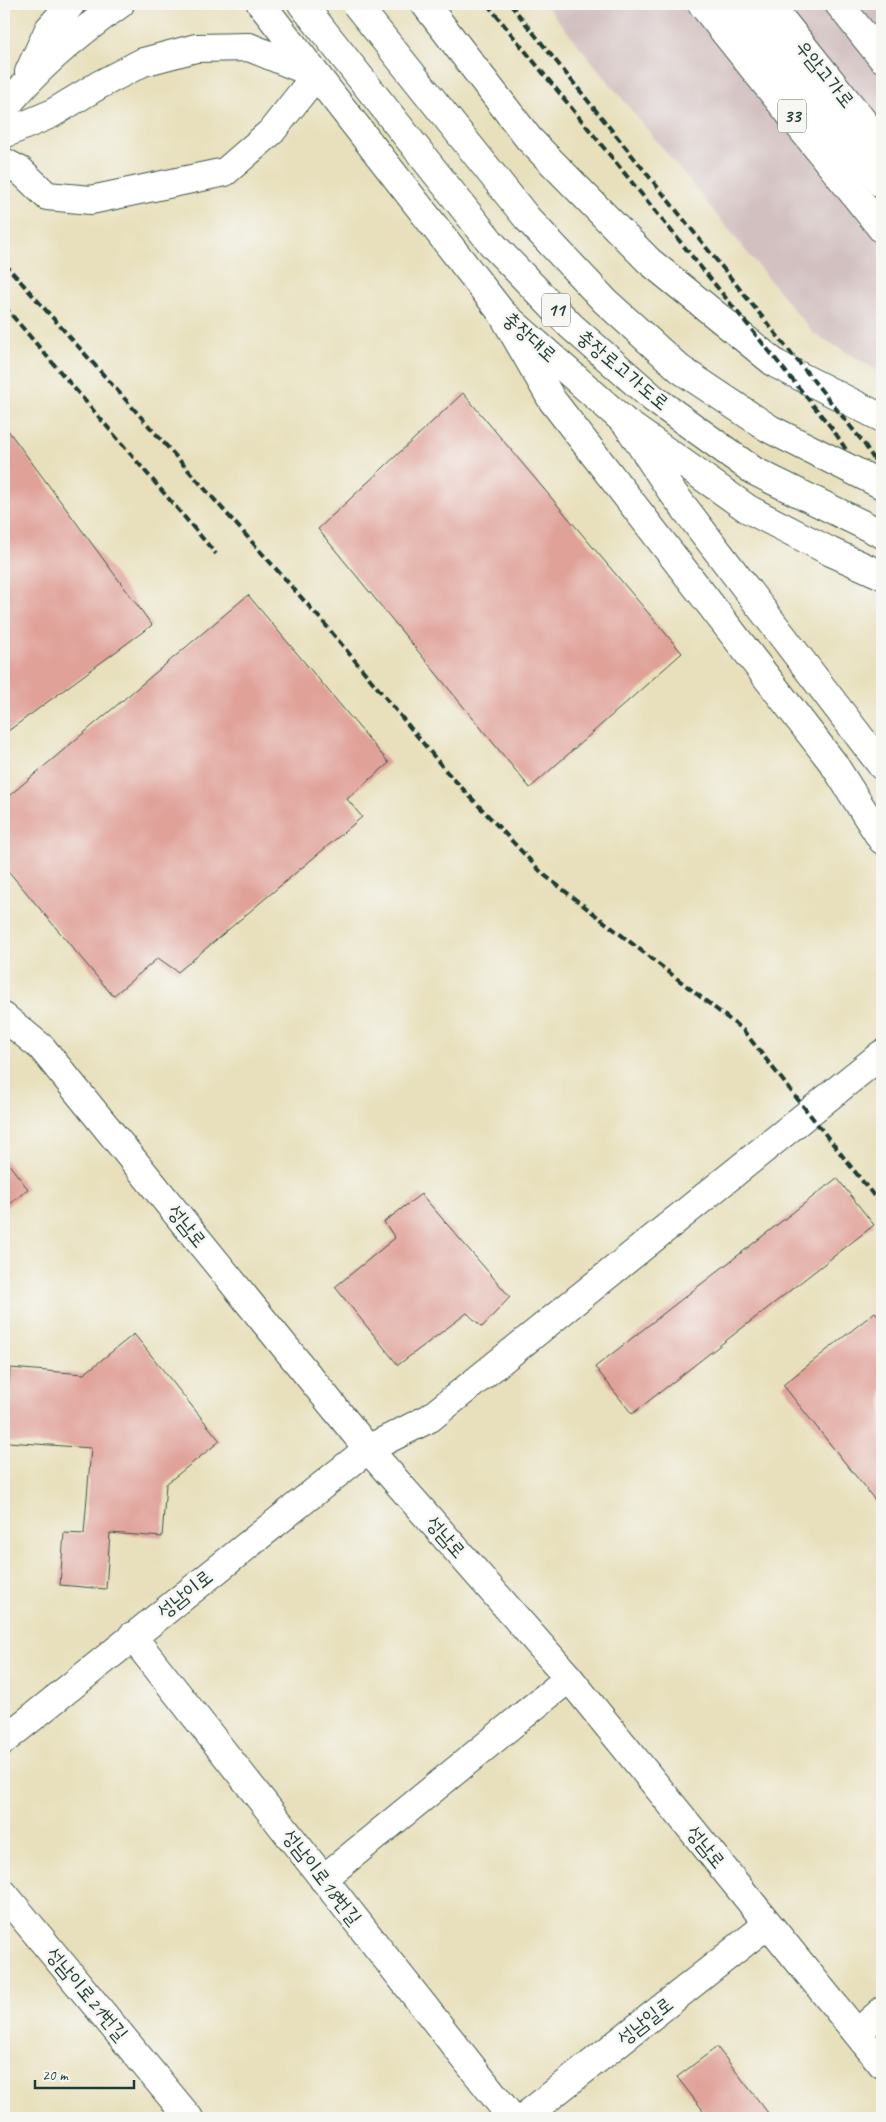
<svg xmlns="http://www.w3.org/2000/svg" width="886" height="2122" viewBox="0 0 886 2122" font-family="Caveat,'Poor Story',sans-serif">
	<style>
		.industrial { fill: #d2bfc0 }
		.building { fill: #e0a199 }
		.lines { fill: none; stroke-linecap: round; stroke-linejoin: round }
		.minor-casing { stroke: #3d5548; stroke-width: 30 }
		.major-casing { stroke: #3d5548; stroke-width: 30 }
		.highway-casing { stroke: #3d5548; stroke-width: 30 }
		.minor { stroke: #fff; stroke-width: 28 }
		.major { stroke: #fff; stroke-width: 28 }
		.highway { stroke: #fff; stroke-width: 28 }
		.rail { stroke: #1f3d34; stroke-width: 4; stroke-dasharray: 8 4; stroke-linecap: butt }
		.highway-bridge-casing { stroke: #3d5548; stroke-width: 30; stroke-linecap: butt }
		.highway-bridge { stroke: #fff; stroke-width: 28 }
		.labels { text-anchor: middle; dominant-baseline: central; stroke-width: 5; stroke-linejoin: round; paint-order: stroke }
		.shield { fill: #f6f6f2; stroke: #60746d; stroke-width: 1 }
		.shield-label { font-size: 19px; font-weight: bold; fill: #1f3d34 }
		.street-label { font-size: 20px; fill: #1f3d34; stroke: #f6f6f2 }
	</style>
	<rect width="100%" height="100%" fill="#f6f6f2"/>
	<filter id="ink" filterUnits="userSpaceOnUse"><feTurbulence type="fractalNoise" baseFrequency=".02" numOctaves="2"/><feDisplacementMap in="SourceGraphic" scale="10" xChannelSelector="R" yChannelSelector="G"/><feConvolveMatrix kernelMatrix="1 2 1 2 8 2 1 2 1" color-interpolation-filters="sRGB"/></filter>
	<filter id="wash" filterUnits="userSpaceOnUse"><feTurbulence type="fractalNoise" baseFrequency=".0096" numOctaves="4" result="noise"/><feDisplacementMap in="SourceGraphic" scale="20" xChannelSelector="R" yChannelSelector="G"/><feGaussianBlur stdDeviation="1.12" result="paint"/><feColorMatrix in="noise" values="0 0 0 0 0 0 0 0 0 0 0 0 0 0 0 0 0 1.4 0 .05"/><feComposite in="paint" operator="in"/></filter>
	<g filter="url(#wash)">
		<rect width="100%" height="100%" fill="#e8e0bc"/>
		<path class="industrial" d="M 545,4 L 882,4 L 882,373 L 813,333 Z"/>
		<g id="blocks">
			<path class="building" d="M 463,393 L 682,653 L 530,788 L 318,529 Z
				M 4,425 L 152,625 L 4,734 Z
				M 248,595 L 389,763 L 347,799 L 362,817 L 178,972 L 158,958 L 113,996 L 4,866 L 4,800 Z
				M 4,1158 L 28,1189 L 4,1209 Z
				M 837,1178 L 874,1225 L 632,1414 L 595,1367 Z
				M 421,1194 L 510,1297 L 482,1327 L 467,1313 L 398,1365 L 335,1287 L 395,1238 L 384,1222 Z
				M 875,1312 L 882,1320 L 882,1509 L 783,1385 Z
				M 134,1334 L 220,1441 L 166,1484 L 162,1537 L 110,1533 L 106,1589 L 60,1585 L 64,1533 L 84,1534 L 91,1448 L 8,1442 L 6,1466 L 4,1466 L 4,1394 L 8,1394 L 10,1368 L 84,1374 Z
				M 717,2047 L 772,2118 L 709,2118 L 677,2077 Z"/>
		</g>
	</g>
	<g filter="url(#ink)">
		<use href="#blocks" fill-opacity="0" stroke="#3d5548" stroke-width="1"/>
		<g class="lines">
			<g class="minor-casing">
				<path id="minor" d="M 4,162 L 21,171 L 47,196 L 91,200 L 225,172 L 271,132 L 316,75
					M 626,423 L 670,489 L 882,766
					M 132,1636 L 512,2118
					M 4,1740 L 368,1449 L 430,1418 L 882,1054
					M 323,1879 L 569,1678
					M 4,1894 L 189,2118
					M 857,2033 L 882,2011
					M 523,2118 L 768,1924"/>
			</g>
			<g class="major-casing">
				<path id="major" d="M 261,4 L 502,313 L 625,422 L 748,509 L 831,552 L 882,575
					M 425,4 L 529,139 L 649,261 L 776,364 L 882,418
					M 29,72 L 49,29 L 71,4
					M 4,109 C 37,67 77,34 120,4
					M 4,134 L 51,114 L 99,85 L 143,62 L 196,48 L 249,47 L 315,74
					M 4,1017 L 42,1048 L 368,1449 L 569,1678 L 882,2064"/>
			</g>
			<g class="highway-casing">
				<path id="highway" d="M 302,4 L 493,245 L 571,326 L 654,399 L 754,471 L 882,534
					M 702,4 L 882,229
					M 737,4 L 882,184
					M 769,4 L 882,145
					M 839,4 L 882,58
					M 502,313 L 552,400 L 833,763 L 882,840"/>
			</g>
			<use href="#minor" class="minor"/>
			<use href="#major" class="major"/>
			<use href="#highway" class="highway"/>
			<path class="rail" d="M 487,4 L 834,431 L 882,505
				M 510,4 L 863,442 L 882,472
				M 4,263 L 324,623 L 446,771 L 543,874 L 743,1030 L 882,1206
				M 4,306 L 216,554"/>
			<g class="highway-bridge-casing">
				<path id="highway-bridge" d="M 356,4 L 527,218 L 605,301 L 680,369 L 770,429 L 882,485"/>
			</g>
			<use href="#highway-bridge" class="highway-bridge"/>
		</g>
	</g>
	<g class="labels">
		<g class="shield">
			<rect x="778" y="99.5" width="28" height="33" rx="4"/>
			<rect x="542" y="293.5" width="28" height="33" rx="4"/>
		</g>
		<g class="shield-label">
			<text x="792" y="116">33</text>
			<text x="556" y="310">11</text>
		</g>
		<g class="street-label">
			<text transform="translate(825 74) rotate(51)">우암고가로</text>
			<text transform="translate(530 337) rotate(42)">충장대로</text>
			<text transform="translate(623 370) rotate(40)">충장로고가도로</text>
			<text transform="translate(187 1226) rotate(51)">성남로</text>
			<text transform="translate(446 1537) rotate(49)">성남로</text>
			<text transform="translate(185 1594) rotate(-39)">성남이로</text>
			<text transform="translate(706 1847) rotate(51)">성남로</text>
			<text transform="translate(322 1877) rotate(52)">성남이로18번길</text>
			<text transform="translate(87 1994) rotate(50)">성남이로21번길</text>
			<text transform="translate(645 2021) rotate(-38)">성남일로</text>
		</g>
	</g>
	<rect width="886" height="2122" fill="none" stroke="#f6f6f2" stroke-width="20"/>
	<path d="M35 2080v8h99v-8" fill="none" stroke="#1f3d34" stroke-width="2.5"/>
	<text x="42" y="2080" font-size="15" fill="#1f3d34" stroke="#f6f6f2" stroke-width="4" paint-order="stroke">20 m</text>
</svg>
